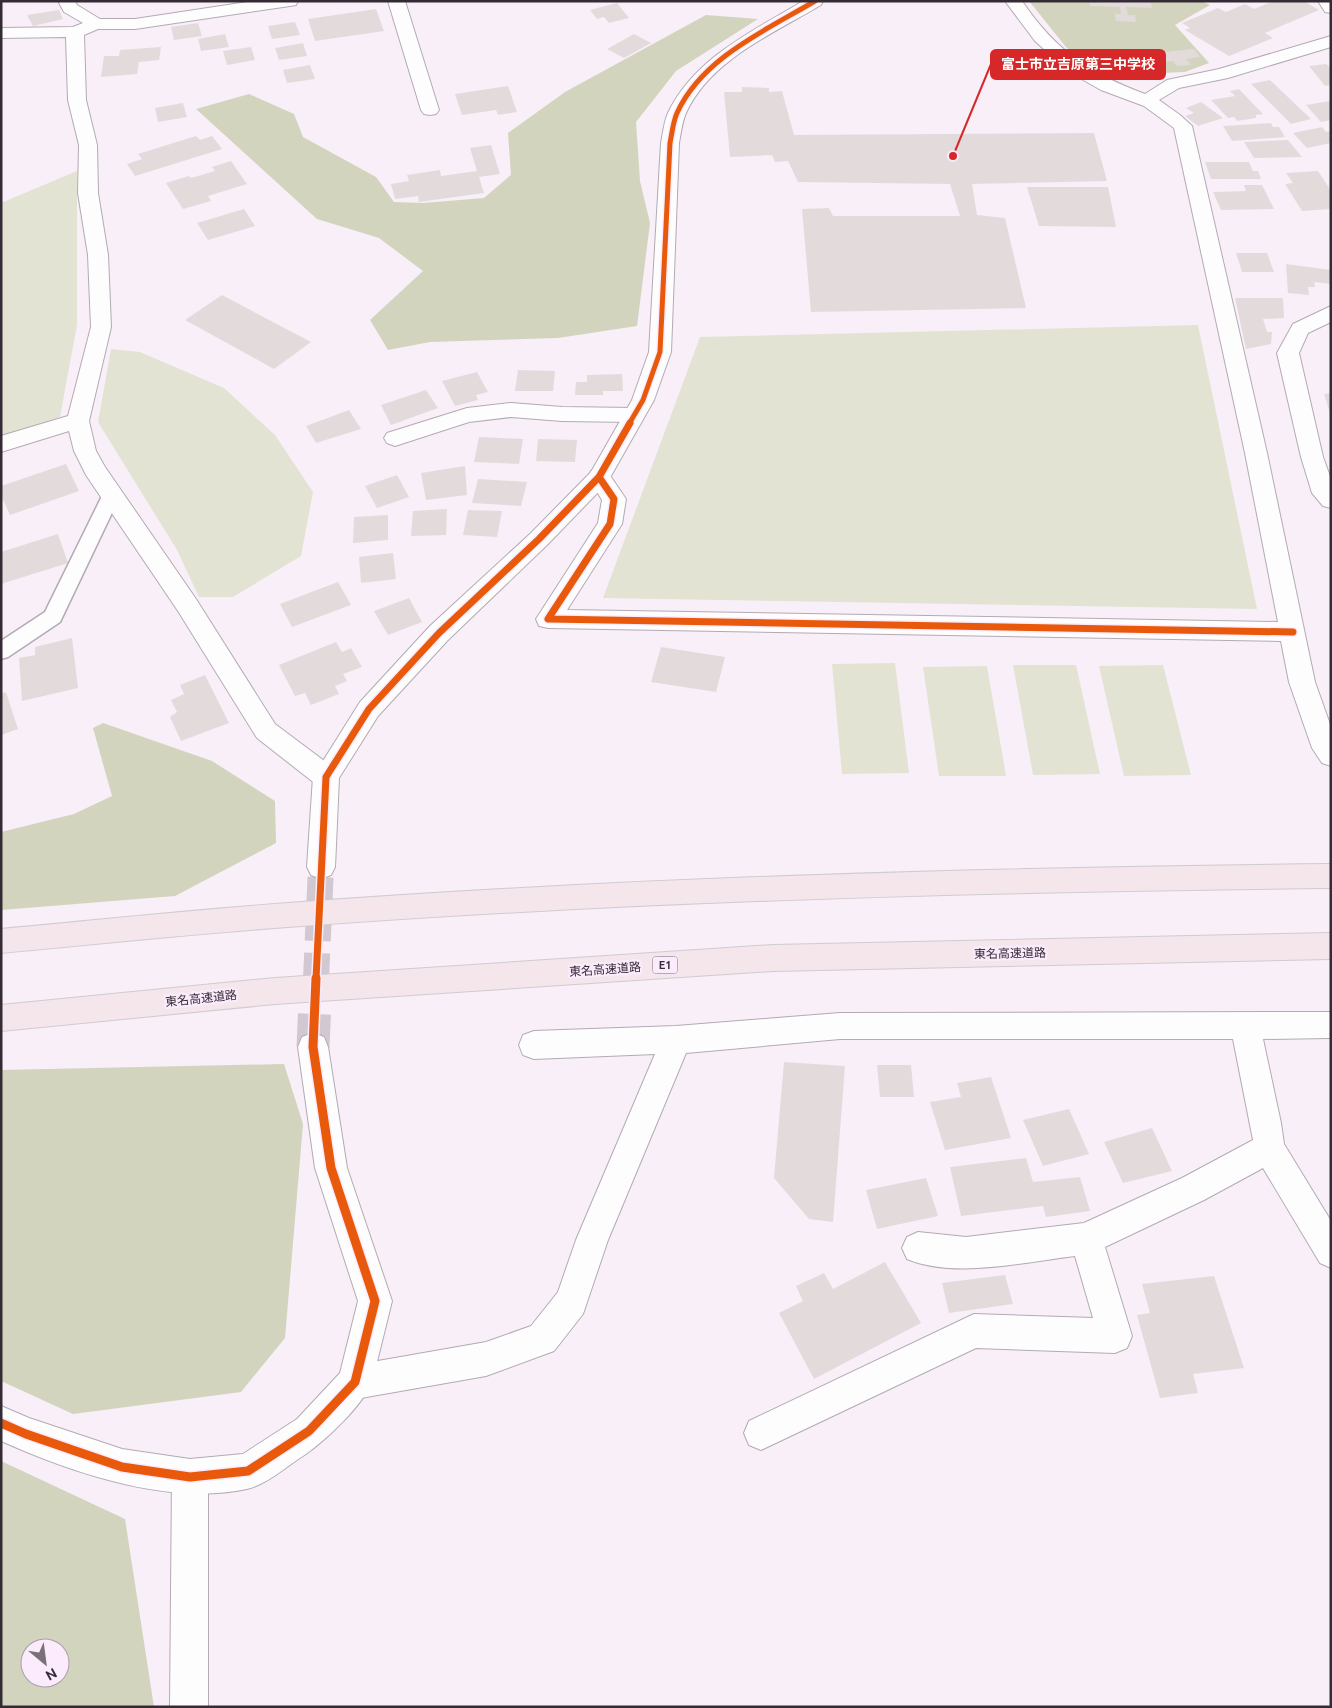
<svg xmlns="http://www.w3.org/2000/svg" width="1332" height="1708" viewBox="0 0 1332 1708" font-family="Ubuntu,'Noto Sans JP',sans-serif">
	<style>
		.green { fill: #e3e3d4 }
		.forest { fill: #d2d4be; fill-rule: evenodd }
		.building { fill: #e3dbdb }
		.lines { fill: none; stroke-linecap: round; stroke-linejoin: round }
		.tertiary-tunnel-far1 { stroke: #d1c8d1; stroke-width: 26; stroke-dasharray: 26 12; stroke-linecap: butt }
		.tertiary-tunnel { stroke: #d1c8d1; stroke-width: 33; stroke-dasharray: 33 17; stroke-linecap: butt }
		.service-casing { stroke: #b3aab3; stroke-width: 3 }
		.minor-casing { stroke: #b3aab3; stroke-width: 2 }
		.tertiary-casing { stroke: #b3aab3; stroke-width: 2 }
		.motorway-casing { stroke: #d0cbd0; stroke-width: 2 }
		.service { fill: #fefdfe; fill-rule: evenodd }
		.minor { fill: #fefdfe; fill-rule: evenodd }
		.tertiary { fill: #fefdfe; fill-rule: evenodd }
		.motorway { fill: #f4e6ea; fill-rule: evenodd }
		.cycleway-far2-casing { stroke: #fbebfc; stroke-width: 8 }
		.cycleway-far1-casing { stroke: #fbebfc; stroke-width: 10 }
		.cycleway-casing { stroke: #fbebfc; stroke-width: 12 }
		.cycleway-far2 { stroke: #e8590c; stroke-width: 5 }
		.cycleway-far1 { stroke: #e8590c; stroke-width: 7 }
		.cycleway { stroke: #e8590c; stroke-width: 9 }
		.labels { text-anchor: middle; dominant-baseline: central; stroke-width: 4.5; stroke-linejoin: round; paint-order: stroke }
		.shield { fill: #fbebfc; stroke: #706571; stroke-width: 1 }
		.shield-label { font-size: 11px; font-weight: bold; fill: #342b35 }
		.street-label { font-size: 12px; fill: #342b35; stroke: #fbebfc }
		.leader { fill: none; stroke: #d62828; stroke-width: 2 }
		.callout-dot { fill: #d62828; stroke: #fbebfc; stroke-width: 2 }
		.callout { fill: #d62828; stroke: #d62828; stroke-width: 2 }
		.callout-label { font-size: 14px; text-anchor: middle; font-weight: bold; fill: #fff }
	</style>
	<rect width="100%" height="100%" fill="#f8eff8"/>
	<path class="green" d="M 77,171 L 77,325 L 60,417 L 1,438 L 1,203 Z
		M 1198,325 L 1257,609 L 603,598 L 700,337 Z
		M 111,349 L 140,352 L 224,388 L 275,435 L 313,492 L 301,556 L 233,597 L 199,597 L 177,550 L 98,422 Z
		M 895,663 L 909,773 L 842,774 L 832,664 Z
		M 1013,665 L 1076,665 L 1100,774 L 1033,775 Z
		M 1163,665 L 1191,775 L 1124,776 L 1099,666 Z
		M 987,666 L 1006,776 L 939,776 L 923,667 Z"/>
	<path class="forest" d="M 1029,1 L 1201,1 L 1210,5 L 1175,25 L 1209,63 L 1185,72 L 1111,75 L 1091,66 L 1066,47 Z
		M 706,15 L 758,19 L 676,71 L 636,122 L 640,181 L 650,223 L 637,326 L 558,338 L 430,342 L 388,350 L 370,320 L 423,271 L 379,238 L 317,219 L 196,109 L 249,94 L 294,114 L 303,137 L 376,177 L 394,202 L 423,203 L 484,198 L 511,175 L 508,133 L 565,92 Z
		M 103,723 L 212,761 L 275,801 L 276,843 L 175,896 L 1,910 L 1,832 L 74,814 L 112,796 L 93,728 Z
		M 284,1064 L 303,1124 L 285,1338 L 241,1392 L 73,1414 L 1,1381 L 1,1070 Z
		M 1,1461 L 125,1519 L 154,1707 L 1,1707 ZM 30,1648 L 60,1648 L 60,1678 L 30,1678 Z"/>
	<path class="building" d="M 1089,1 L 1151,1 L 1152,8 L 1126,7 L 1128,15 L 1135,15 L 1136,22 L 1116,21 L 1115,14 L 1121,14 L 1120,7 L 1090,6 Z
		M 1274,1 L 1304,1 L 1319,10 L 1265,33 L 1273,38 L 1229,56 L 1185,30 L 1190,28 L 1182,23 L 1218,8 L 1226,12 L 1245,4 L 1254,9 Z
		M 617,3 L 629,18 L 609,23 L 604,17 L 597,19 L 590,10 Z
		M 376,9 L 384,31 L 315,41 L 308,19 Z
		M 59,10 L 63,19 L 33,26 L 27,15 Z
		M 295,22 L 300,35 L 272,39 L 268,26 Z
		M 198,23 L 202,36 L 174,40 L 171,27 Z
		M 225,34 L 229,47 L 201,51 L 198,39 Z
		M 634,34 L 651,43 L 624,58 L 607,49 Z
		M 303,43 L 307,56 L 279,60 L 275,48 Z
		M 161,47 L 159,60 L 139,62 L 137,74 L 101,77 L 104,56 L 119,56 L 120,50 Z
		M 251,47 L 255,60 L 227,65 L 223,51 Z
		M 1194,49 L 1200,57 L 1186,59 L 1191,65 L 1177,66 L 1173,61 L 1161,62 L 1154,53 Z
		M 1326,64 L 1331,68 L 1331,85 L 1325,86 L 1309,66 Z
		M 310,65 L 315,79 L 287,83 L 283,70 Z
		M 1270,80 L 1311,119 L 1291,124 L 1251,84 Z
		M 508,86 L 517,112 L 498,115 L 496,110 L 462,115 L 455,94 Z
		M 742,87 L 769,88 L 769,92 L 782,91 L 794,135 L 1094,133 L 1107,181 L 972,184 L 977,215 L 1005,218 L 1026,308 L 811,312 L 802,209 L 829,208 L 833,216 L 960,216 L 950,184 L 798,182 L 788,161 L 775,162 L 772,155 L 730,157 L 724,92 L 742,92 Z
		M 1239,89 L 1263,114 L 1256,115 L 1256,118 L 1237,121 L 1234,117 L 1228,118 L 1211,100 L 1235,96 L 1230,91 Z
		M 1330,101 L 1331,120 L 1321,122 L 1306,105 Z
		M 1201,102 L 1223,118 L 1198,126 L 1185,116 L 1194,113 L 1186,108 Z
		M 183,103 L 187,117 L 158,122 L 155,108 Z
		M 1271,123 L 1273,127 L 1279,127 L 1285,137 L 1232,141 L 1223,126 Z
		M 1322,127 L 1326,132 L 1331,131 L 1331,143 L 1307,148 L 1293,133 Z
		M 196,136 L 200,140 L 212,136 L 222,149 L 135,176 L 127,164 L 142,159 L 138,154 Z
		M 1288,140 L 1302,157 L 1254,158 L 1244,142 Z
		M 491,145 L 500,174 L 479,177 L 484,193 L 419,202 L 418,196 L 395,199 L 391,184 L 409,181 L 407,175 L 440,170 L 441,176 L 477,171 L 470,148 Z
		M 231,161 L 247,184 L 208,196 L 211,201 L 183,209 L 166,183 L 189,176 L 191,178 L 215,171 L 212,167 Z
		M 1205,162 L 1249,162 L 1253,171 L 1258,171 L 1261,179 L 1211,179 Z
		M 1318,171 L 1331,191 L 1331,209 L 1302,211 L 1285,184 L 1293,183 L 1286,173 Z
		M 1244,185 L 1262,185 L 1274,209 L 1221,210 L 1213,192 L 1246,191 Z
		M 1027,187 L 1108,187 L 1116,227 L 1039,226 Z
		M 244,209 L 255,226 L 208,240 L 197,223 Z
		M 1236,253 L 1267,253 L 1274,272 L 1242,272 Z
		M 1286,264 L 1331,270 L 1331,284 L 1314,282 L 1315,287 L 1308,287 L 1309,295 L 1288,293 Z
		M 222,295 L 311,342 L 274,369 L 185,320 Z
		M 1235,298 L 1283,298 L 1284,318 L 1263,319 L 1267,332 L 1272,332 L 1271,344 L 1246,349 Z
		M 518,370 L 555,371 L 553,391 L 515,391 Z
		M 477,372 L 488,392 L 476,395 L 478,400 L 455,406 L 442,381 Z
		M 622,374 L 623,391 L 603,391 L 603,395 L 575,395 L 576,382 L 587,382 L 587,375 Z
		M 426,390 L 438,408 L 391,425 L 381,405 Z
		M 1331,393 L 1331,412 L 1330,413 L 1324,394 Z
		M 349,410 L 361,429 L 316,443 L 306,426 Z
		M 479,437 L 523,439 L 519,464 L 474,462 Z
		M 538,439 L 577,440 L 575,462 L 536,461 Z
		M 66,464 L 79,491 L 10,515 L 1,495 L 1,486 Z
		M 465,466 L 467,495 L 426,500 L 421,473 Z
		M 397,475 L 409,497 L 377,508 L 365,486 Z
		M 478,479 L 527,482 L 521,506 L 472,503 Z
		M 447,509 L 446,535 L 411,536 L 413,511 Z
		M 468,510 L 502,511 L 497,537 L 463,535 Z
		M 388,515 L 388,540 L 353,543 L 354,517 Z
		M 58,534 L 68,563 L 1,584 L 1,552 Z
		M 393,553 L 396,579 L 361,583 L 359,557 Z
		M 338,582 L 351,605 L 292,627 L 280,604 Z
		M 409,598 L 422,622 L 388,635 L 374,611 Z
		M 72,638 L 78,688 L 22,701 L 19,658 L 35,655 L 35,647 Z
		M 336,642 L 342,652 L 351,648 L 362,667 L 343,674 L 347,681 L 335,686 L 339,694 L 311,705 L 305,693 L 295,696 L 279,665 Z
		M 661,647 L 725,657 L 716,692 L 651,682 Z
		M 205,675 L 229,723 L 181,741 L 170,717 L 177,712 L 171,700 L 184,694 L 180,685 Z
		M 6,692 L 18,729 L 1,735 L 1,694 Z
		M 784,1062 L 845,1066 L 833,1222 L 809,1219 L 774,1178 Z
		M 877,1065 L 911,1065 L 914,1097 L 880,1097 Z
		M 991,1077 L 1011,1138 L 945,1150 L 930,1102 L 961,1097 L 957,1083 Z
		M 1069,1109 L 1089,1154 L 1043,1166 L 1023,1120 Z
		M 1152,1128 L 1172,1171 L 1123,1183 L 1104,1142 Z
		M 1026,1158 L 1033,1182 L 1080,1177 L 1090,1211 L 1046,1217 L 1043,1206 L 961,1216 L 950,1167 Z
		M 926,1178 L 938,1216 L 877,1229 L 866,1190 Z
		M 885,1262 L 921,1323 L 814,1379 L 779,1313 L 803,1301 L 796,1286 L 824,1273 L 833,1289 Z
		M 1005,1275 L 1013,1304 L 949,1313 L 942,1283 Z
		M 1214,1276 L 1244,1368 L 1193,1374 L 1198,1393 L 1160,1398 L 1137,1315 L 1150,1313 L 1142,1284 Z"/>
	<g class="lines">
		<path class="tertiary-tunnel-far1" d="M 316,979 L 321,867"/>
		<path class="tertiary-tunnel" d="M 313,1047 L 316,978"/>
		<g class="service-casing">
			<path id="service" d="M 111,489 L 118,491 L 120,496 L 60,622 L 8,657 L 1,659 L 1,641 L 45,612 L 102,496 L 104,491 Z"/>
		</g>
		<g class="minor-casing">
			<path id="minor" d="M 58,1 L 75,1 L 77,5 L 100,19 L 135,19 L 254,1 L 298,1 L 296,5 L 290,6 L 135,29 L 98,29 L 84,35 L 86,100 L 97,145 L 98,193 L 108,255 L 111,327 L 89,421 L 96,451 L 105,467 L 196,599 L 275,724 L 335,769 L 339,777 L 335,785 L 326,788 L 317,785 L 257,738 L 178,611 L 86,475 L 74,451 L 69,431 L 1,452 L 1,436 L 68,416 L 91,327 L 88,255 L 78,193 L 79,145 L 68,100 L 66,37 L 1,38 L 1,28 L 73,27 L 83,23 L 64,12 Z
				M 388,1 L 405,1 L 439,110 L 436,114 L 430,115 L 424,114 L 421,110 Z
				M 1005,1 L 1022,1 C 1056,51 1089,73 1145,94 L 1167,80 L 1219,69 L 1331,36 L 1331,47 L 1228,78 L 1179,88 L 1159,100 L 1180,115 L 1192,126 L 1267,453 L 1315,682 L 1331,727 L 1331,766 L 1322,763 L 1312,748 L 1289,682 L 1281,641 L 548,628 L 539,626 L 536,619 L 598,523 L 602,500 L 588,477 L 591,471 L 599,469 L 607,471 L 626,499 L 622,524 L 567,610 L 1278,622 L 1245,453 L 1174,128 L 1144,106 L 1101,90 L 1069,72 L 1035,41 Z
				M 1318,1 L 1331,1 L 1331,13 L 1325,12 Z
				M 1331,306 L 1331,322 L 1308,333 L 1299,353 L 1323,457 L 1331,479 L 1331,508 L 1323,506 L 1312,493 L 1301,457 L 1277,353 L 1293,324 Z
				M 511,403 L 562,407 L 634,408 L 642,410 L 645,415 L 642,420 L 634,422 L 562,421 L 511,417 L 469,422 L 395,446 L 387,443 L 384,438 L 387,433 L 467,408 Z
				M 1331,1012 L 1331,1038 L 1263,1039 L 1281,1123 L 1284,1144 L 1331,1221 L 1331,1268 L 1320,1263 L 1263,1168 L 1204,1200 L 1105,1247 L 1132,1336 L 1127,1348 L 1115,1353 L 976,1348 L 761,1450 L 749,1445 L 744,1433 L 749,1421 L 974,1314 L 1093,1318 L 1075,1256 C 1024,1262 955,1279 907,1259 L 902,1248 L 907,1237 L 918,1232 L 966,1237 L 1084,1223 L 1182,1178 L 1253,1140 L 1233,1039 L 840,1039 L 686,1053 L 608,1240 L 583,1314 L 554,1351 L 486,1376 L 355,1399 L 343,1394 L 338,1382 L 343,1370 L 355,1365 L 486,1342 L 531,1326 L 558,1292 L 576,1240 L 655,1054 L 534,1059 L 523,1055 L 519,1045 L 523,1035 L 534,1031 L 676,1026 L 840,1013 Z
				M 190,1459 L 202,1465 L 208,1477 L 208,1707 L 170,1707 L 172,1477 L 178,1465 Z"/>
		</g>
		<g class="tertiary-casing">
			<path id="tertiary" d="M 803,1 L 823,1 L 821,5 C 774,33 710,60 686,113 C 682,122 681,133 679,143 L 671,352 L 654,400 L 607,483 L 547,545 L 448,640 L 378,716 L 339,778 L 335,867 L 331,875 L 321,879 L 311,875 L 307,867 L 313,777 L 360,702 L 430,626 L 531,533 L 591,472 L 632,400 L 649,352 L 661,143 C 663,133 664,122 668,113 C 694,58 753,31 803,1 Z
				M 313,1033 L 324,1037 L 328,1047 L 347,1168 L 392,1301 L 372,1382 C 362,1406 327,1439 306,1454 C 288,1465 268,1484 247,1489 C 168,1506 73,1473 1,1441 L 1,1406 L 29,1418 L 122,1449 L 190,1459 L 243,1454 L 297,1419 L 340,1373 L 358,1301 L 315,1168 L 298,1047 L 302,1037 Z"/>
		</g>
		<g class="motorway-casing">
			<path id="motorway" d="M 1331,864 L 1331,888 C 983,892 635,901 288,927 C 192,934 97,944 1,953 L 1,929 C 97,920 192,910 288,903 C 635,877 983,868 1331,864 Z
				M 1331,933 L 1331,959 L 773,971 L 275,1004 L 1,1031 L 1,1005 L 275,978 L 773,945 Z"/>
		</g>
		<use href="#service" class="service"/>
		<use href="#minor" class="minor"/>
		<use href="#tertiary" class="tertiary"/>
		<use href="#motorway" class="motorway"/>
		<g class="cycleway-far2-casing">
			<path id="cycleway-far2" d="M 629,424 L 643,400 L 660,352 L 670,143 C 672,133 673,122 677,113 C 702,58 766,30 815,1"/>
		</g>
		<g class="cycleway-far1-casing">
			<path id="cycleway-far1" d="M 599,477 L 614,499 L 610,524 L 548,619 L 1293,632
				M 316,979 L 326,777 L 369,709 L 439,633 L 539,539 L 599,477 L 630,423"/>
		</g>
		<g class="cycleway-casing">
			<path id="cycleway" d="M 1,1423 L 26,1434 L 122,1467 L 190,1477 L 248,1471 L 309,1431 L 355,1382 L 375,1301 L 331,1168 L 313,1047 L 316,978"/>
		</g>
		<use href="#cycleway-far2" class="cycleway-far2"/>
		<use href="#cycleway-far1" class="cycleway-far1"/>
		<use href="#cycleway" class="cycleway"/>
	</g>
	<g class="labels">
		<rect class="shield" x="652.5" y="956.5" width="25" height="17" rx="4"/>
		<g class="shield-label">
			<text x="665" y="965">E1</text>
		</g>
		<g class="street-label">
			<text transform="translate(1010 953) rotate(-1)">東名高速道路</text>
			<text transform="translate(605 969) rotate(-4)">東名高速道路</text>
			<text transform="translate(201 998) rotate(-6)">東名高速道路</text>
		</g>
	</g>
	<path class="leader" d="M953 156L991 64"/>
	<circle class="callout-dot" cx="953" cy="156" r="5"/>
	<rect class="callout" x="991" y="50" width="174" height="29" rx="5"/>
	<g class="callout-label">
		<text x="1078" y="69">富士市立吉原第三中学校</text>
	</g>
	<rect width="1332" height="1708" fill="none" stroke="#342b35" stroke-width="5"/>
	<g transform="translate(45 1663) rotate(151)"><circle r="24" fill="#fbebfc" stroke="#ab9eac"/>
	<path d="M0-4L9 19L0 12L-9 19Z" fill="#797079"/>
	<text y="-8" font-size="14" font-weight="bold" text-anchor="middle" fill="#342b35">N</text>
	</g>
</svg>
